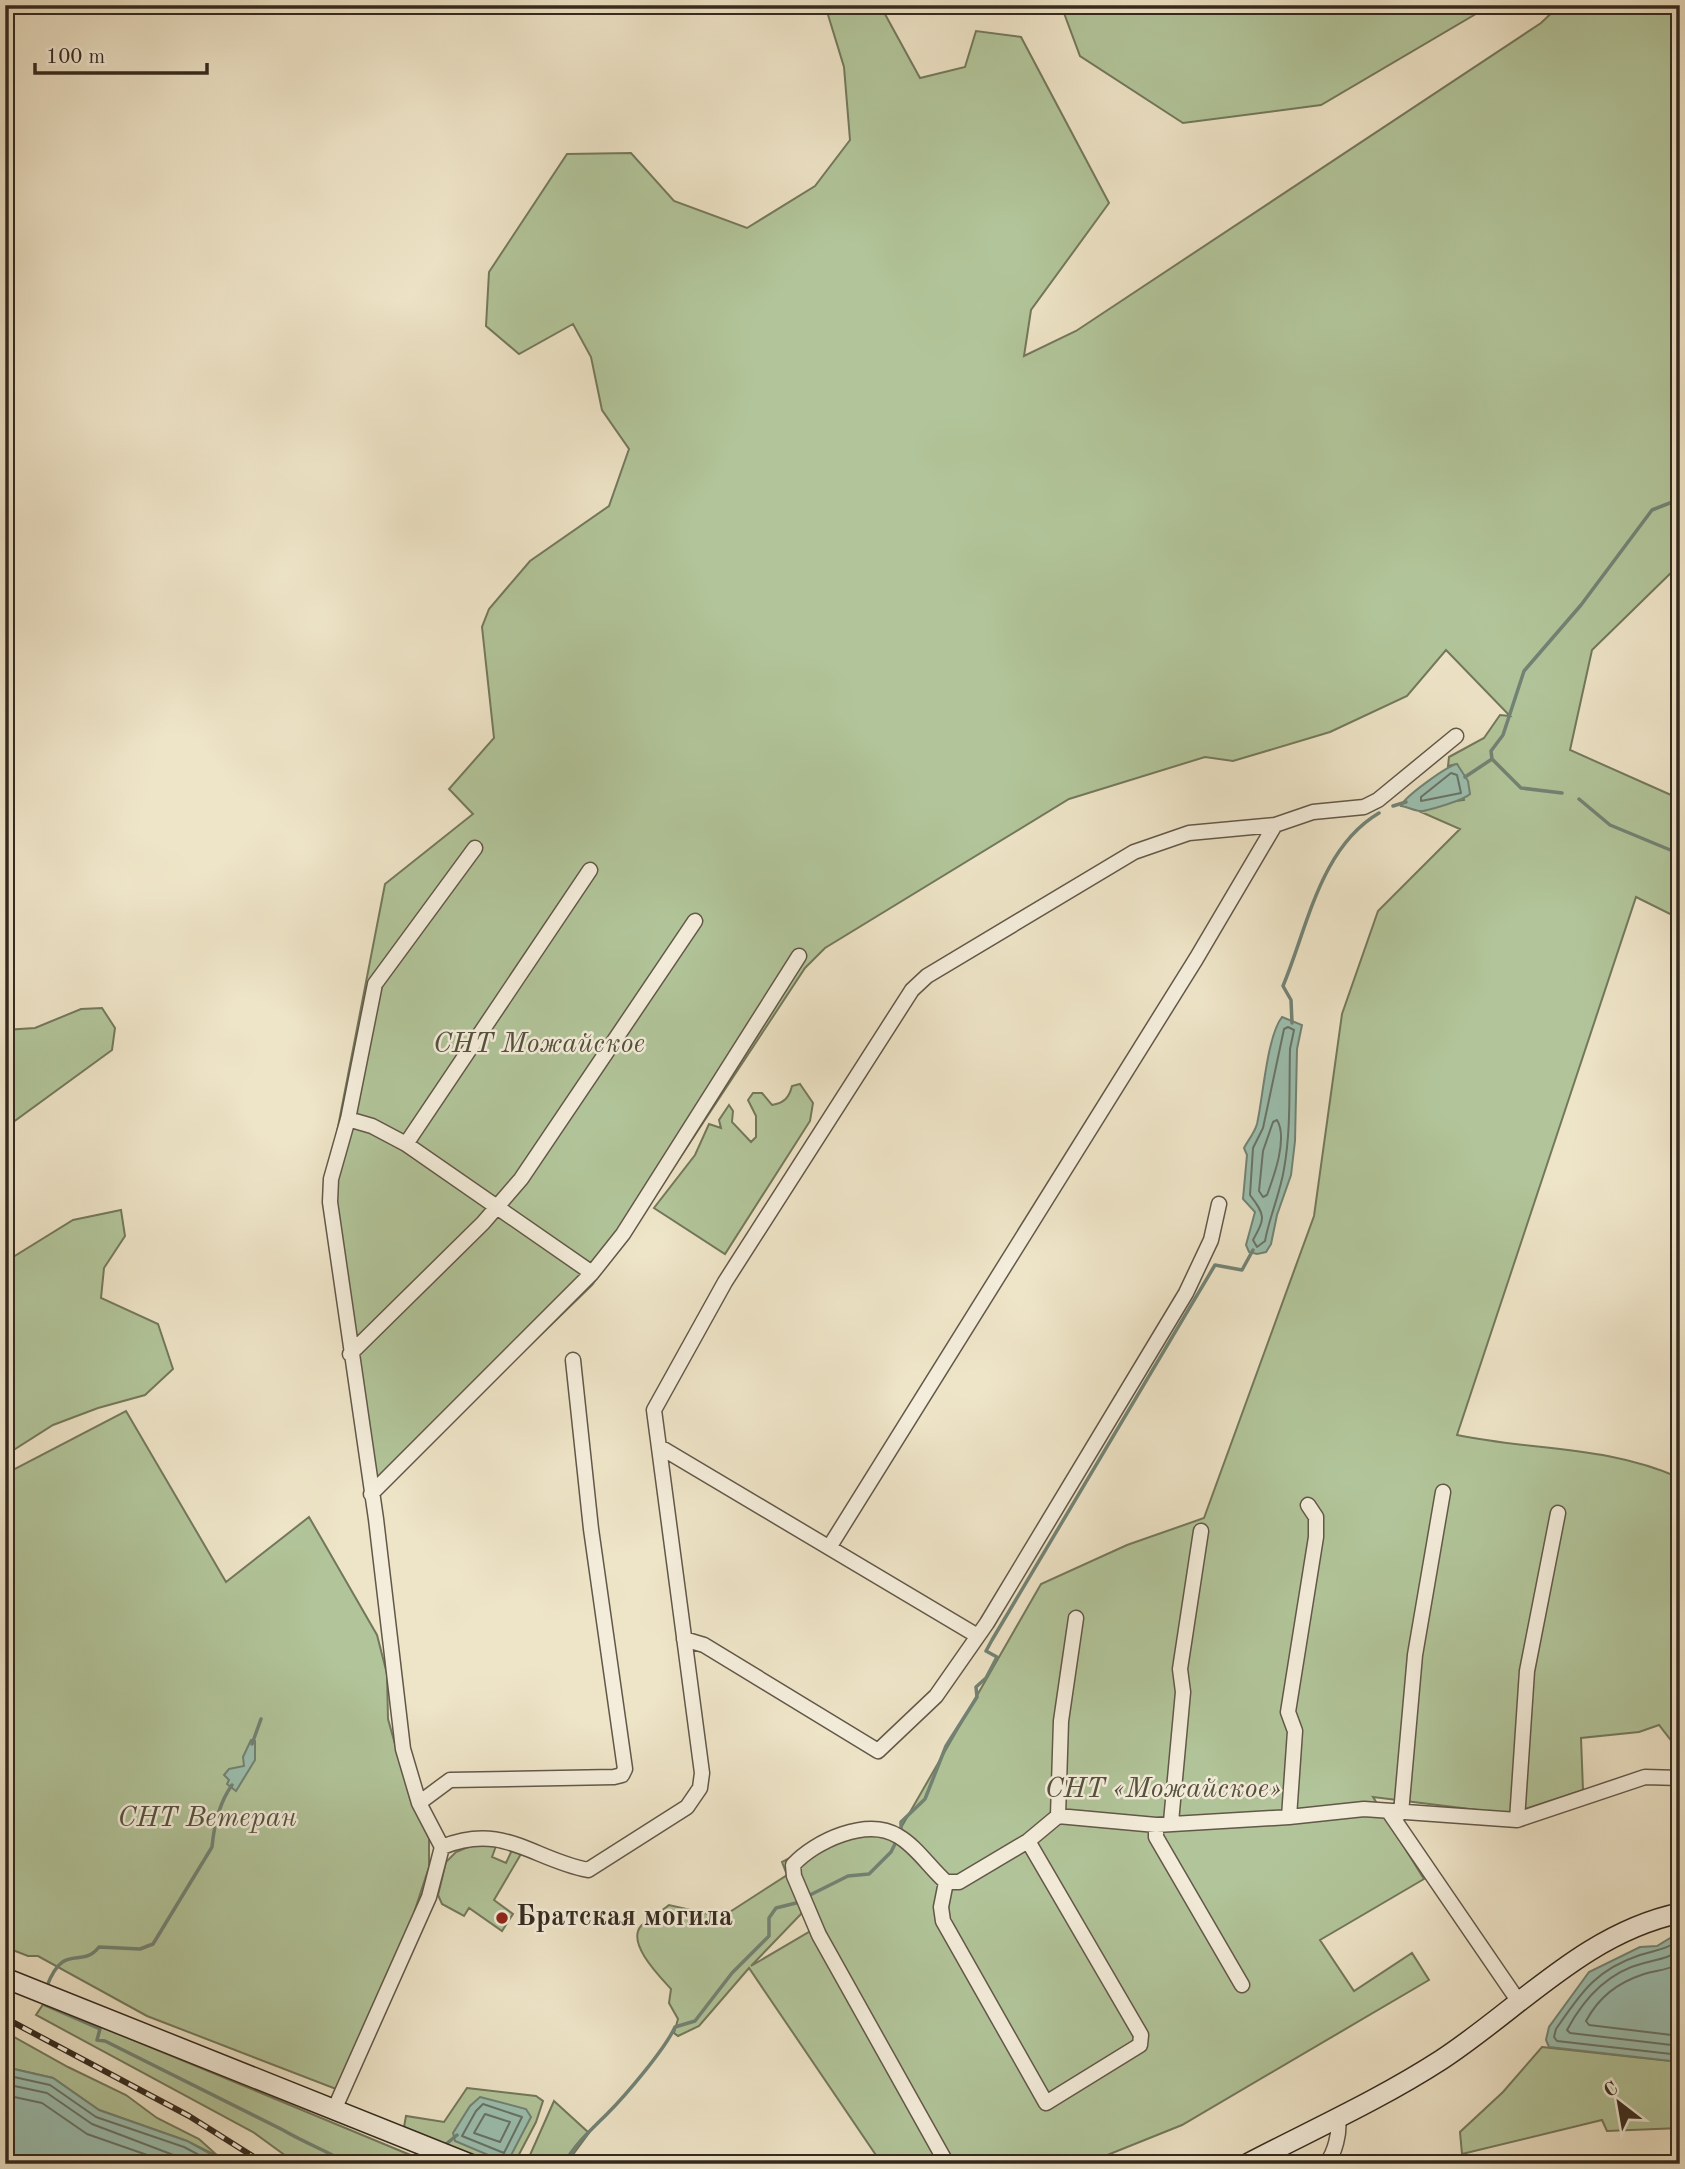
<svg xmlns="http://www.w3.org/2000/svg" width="1685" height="2169" viewBox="0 0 1685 2169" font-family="'Old Standard TT',serif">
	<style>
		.green { fill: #b2c59a; stroke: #73785c; stroke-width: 2; fill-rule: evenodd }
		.water { fill: #9bbfaf; stroke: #728375; stroke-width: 2 }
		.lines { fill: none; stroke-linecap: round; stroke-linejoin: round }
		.shore { stroke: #687467; stroke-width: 2 }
		.stream { stroke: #728375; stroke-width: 3.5 }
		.street-casing { stroke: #625849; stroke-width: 17 }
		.secondary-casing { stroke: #342a1f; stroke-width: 22 }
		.street { stroke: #f4eddb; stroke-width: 14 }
		.secondary { stroke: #f4eddb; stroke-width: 19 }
		.rail-casing { stroke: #342a1f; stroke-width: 6 }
		.rail { stroke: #f4eddb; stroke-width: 3.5; stroke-dasharray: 10; stroke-linecap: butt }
		.poi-dot { fill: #8f2418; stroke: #f4eddb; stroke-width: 2.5 }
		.labels { text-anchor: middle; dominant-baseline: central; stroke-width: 5; stroke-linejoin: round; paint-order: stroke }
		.park-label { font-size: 28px; font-style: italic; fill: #54513e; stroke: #f4eddb }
		.poi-label { font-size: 28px; font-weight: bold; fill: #342a1f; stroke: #f4eddb; text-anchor: start }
	</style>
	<rect width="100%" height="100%" fill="#eee4c7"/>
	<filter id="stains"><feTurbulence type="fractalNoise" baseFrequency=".00286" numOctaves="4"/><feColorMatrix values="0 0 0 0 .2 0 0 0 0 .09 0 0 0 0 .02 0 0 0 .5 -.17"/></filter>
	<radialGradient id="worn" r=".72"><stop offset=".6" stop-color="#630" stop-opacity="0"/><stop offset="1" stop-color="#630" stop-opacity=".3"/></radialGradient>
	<path class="green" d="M 825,5 L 880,5 L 920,78 L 965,67 L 976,31 L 1021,37 L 1109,203 L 1031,310 L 1024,356 L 1076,331 L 1541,23 L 1559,6 L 1680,5 L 1680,564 L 1592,650 L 1570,750 L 1680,799 L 1680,919 L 1636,897 L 1457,1435 C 1533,1451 1606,1445 1680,1478 L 1680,1752 L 1659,1725 L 1639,1732 L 1581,1738 L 1583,1790 L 1510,1814 L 1373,1797 L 1424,1879 L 1320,1940 L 1354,1991 L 1412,1953 L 1429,1980 L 1182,2125 L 1085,2164 L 882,2164 L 749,1968 L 699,2026 L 678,2036 L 674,2033 L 678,2019 L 669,2003 L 671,1989 C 660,1977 626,1943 641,1926 C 648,1918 661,1912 669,1905 L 722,1917 L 787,1875 L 782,1862 L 843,1830 L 898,1833 L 1041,1584 L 1127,1545 L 1204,1518 L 1314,1216 L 1342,1014 L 1378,911 L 1460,829 L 1421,812 L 1442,803 L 1464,800 L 1457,764 L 1448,766 L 1449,757 L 1484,738 L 1500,715 L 1510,716 L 1446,650 L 1407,696 L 1330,732 L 1233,761 L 1205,757 L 1069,799 L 825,948 L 805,968 L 631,1232 L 592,1285 L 377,1494 L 324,1199 L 385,884 L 473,814 L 449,789 L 494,738 L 482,627 L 489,609 L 530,561 L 609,506 L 629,449 L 602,410 L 591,357 L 573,324 L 519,354 L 486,326 L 489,272 L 567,154 L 631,153 L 674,201 L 747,228 L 815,186 L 850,140 L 844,67 ZM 802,1909 L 812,1930 L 751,1966 L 801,1914 Z
		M 1061,5 L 1491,5 L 1321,105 L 1183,123 L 1080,56 Z
		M 102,1008 L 115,1028 L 112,1050 L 5,1128 L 5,1030 L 35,1028 L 81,1009 Z
		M 800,1084 L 813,1103 L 810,1121 L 725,1254 L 654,1208 L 695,1155 L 709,1124 L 721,1128 L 719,1120 L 729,1105 L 733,1111 L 732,1122 L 751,1142 L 756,1137 L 756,1116 L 748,1100 L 753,1093 L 762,1093 L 772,1105 C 784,1103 789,1098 792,1086 Z
		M 121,1210 L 125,1236 L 104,1268 L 101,1298 L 158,1324 L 173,1369 L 145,1395 L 98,1408 L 53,1425 L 12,1451 L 5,1450 L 5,1262 L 73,1220 Z
		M 126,1411 L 226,1582 L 309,1517 L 377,1635 L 387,1674 L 388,1719 L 412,1805 L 429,1838 L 429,1867 L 411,1922 L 336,2089 L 147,2016 L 38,1956 L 28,1956 L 5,1947 L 5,1474 Z
		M 473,1845 L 496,1846 L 492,1857 L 506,1863 L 512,1850 L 521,1854 L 494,1900 L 513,1914 L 502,1931 L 469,1908 L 464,1916 L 442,1904 L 438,1895 L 446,1862 L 456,1852 Z
		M 44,2003 L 408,2154 L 433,2164 L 297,2164 L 253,2132 L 36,2015 Z
		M 5,2032 L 68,2067 L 126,2095 L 157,2118 L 199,2139 L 219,2157 L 187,2141 L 99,2110 L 53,2078 L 5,2067 Z
		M 1542,2047 L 1680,2062 L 1680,2128 L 1607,2131 L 1602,2120 L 1462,2154 L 1460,2132 L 1503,2092 Z
		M 467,2088 L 536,2096 L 543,2101 L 536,2122 L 514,2164 L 492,2164 L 404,2127 L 406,2116 L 444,2122 Z
		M 554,2101 L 589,2133 L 566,2164 L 526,2164 Z"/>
	<path class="water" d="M 1457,764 L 1468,781 L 1470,794 C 1464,800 1433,809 1423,811 C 1417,812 1408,807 1401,806 C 1404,797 1447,766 1457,764 Z
		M 1282,1017 L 1302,1025 L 1297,1049 L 1295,1141 L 1291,1175 L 1277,1215 L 1271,1244 L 1266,1252 L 1257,1254 L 1249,1252 L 1246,1245 L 1255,1212 L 1243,1199 L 1247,1155 L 1244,1148 C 1248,1140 1254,1134 1257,1124 C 1263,1098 1267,1036 1282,1017 Z
		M 251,1740 L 255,1741 L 255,1760 L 236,1791 L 227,1784 L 229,1780 L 224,1775 L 229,1769 L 244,1766 L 243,1757 Z
		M 1680,1932 L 1680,2062 L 1549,2047 L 1546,2040 L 1549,2027 L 1589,1972 L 1640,1947 L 1657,1946 Z
		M 5,2067 L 53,2078 L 99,2110 L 187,2141 L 228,2164 L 5,2164 Z
		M 480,2097 L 526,2109 L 531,2117 L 507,2163 L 455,2141 L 453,2133 L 470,2106 Z"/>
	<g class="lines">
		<path class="shore" d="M 1451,773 L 1457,775 L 1461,793 L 1421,801 L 1421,797 Z
			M 1288,1027 L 1294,1030 L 1290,1049 C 1289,1089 1291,1130 1284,1169 C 1280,1194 1269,1218 1265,1241 L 1257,1247 L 1253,1240 C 1265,1218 1266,1216 1250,1195 L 1253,1148 L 1263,1128 L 1284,1029 Z
			M 1277,1120 C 1288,1138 1274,1176 1267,1195 L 1263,1197 L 1259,1191 L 1263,1151 L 1273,1122 Z
			M 1680,1940 C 1660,1952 1658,1949 1640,1955 C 1595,1970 1581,1993 1556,2029 L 1554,2037 L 1557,2041 L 1680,2055
			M 1680,1950 C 1667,1959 1658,1959 1644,1963 C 1608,1972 1584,1998 1567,2030 L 1570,2033 L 1680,2046
			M 1680,1963 C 1667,1971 1657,1970 1644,1974 C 1617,1983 1599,1997 1586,2021 L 1589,2025 L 1680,2036
			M 5,2075 L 50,2085 L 96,2117 L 184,2147 L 216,2164
			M 5,2084 L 47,2093 L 92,2124 L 197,2164
			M 5,2095 L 42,2103 L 87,2134 L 173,2164
			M 483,2104 L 522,2117 L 504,2153 L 462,2136 L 476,2111 Z
			M 485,2114 L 510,2122 L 500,2142 L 474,2133 Z"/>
		<path class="stream" d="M 1465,777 L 1492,759
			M 1562,793 L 1521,788 L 1492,759 L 1491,751 L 1503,735 L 1524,671 L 1581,605 L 1652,510 L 1680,499
			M 1579,799 L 1610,825 L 1680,854
			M 1393,806 L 1406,802
			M 1292,1023 L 1291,1000 L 1283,986 C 1308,926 1320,848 1379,813
			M 252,1744 L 261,1719
			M 901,1833 L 901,1822 L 925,1799 L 946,1746 L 977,1697 L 976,1687 L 986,1678 L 997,1657 L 986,1651 L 992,1640 L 1215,1265 L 1242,1270 L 1253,1250
			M 808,1896 L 848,1876 L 869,1874 L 891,1852 L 897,1840
			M 47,1986 C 64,1941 81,1970 99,1947 L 140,1949 L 153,1944 L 212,1847 C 214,1826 219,1803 232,1785
			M 45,2001 L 45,2005 L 100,2029 L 97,2040 L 105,2041 L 283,2130 C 305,2143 327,2151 349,2164
			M 445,2145 L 457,2135
			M 438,2164 L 438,2162
			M 564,2164 C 575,2144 591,2130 607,2114 C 626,2095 665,2049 675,2027 L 695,2021 L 732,1973 L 769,1936 L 769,1918 L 776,1908 L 800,1902"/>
		<g class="street-casing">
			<path id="street" d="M 348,1119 L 372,1126 L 406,1144 L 592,1273
				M 406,1144 L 590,870
				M 350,1354 L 483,1223 L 521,1179 L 695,921
				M 660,1447 L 976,1635
				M 371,1494 L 592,1273 L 623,1234 L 799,956
				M 830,1546 L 1196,959 L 1275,825
				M 684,1639 L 704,1645 L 878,1751 L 936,1696 L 987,1623 L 1186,1293 L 1211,1240 L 1219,1204
				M 419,1803 L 450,1780 L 614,1777 L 622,1775 L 625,1769 L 591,1529 L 573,1360
				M 1389,1812 L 1519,2002
				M 1401,1813 L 1415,1655 L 1443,1492
				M 1058,1816 L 1061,1721 L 1076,1618
				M 1289,1817 L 1295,1731 L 1288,1712 L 1316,1537 L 1316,1517 L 1308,1505
				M 1517,1820 L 1527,1671 L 1558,1513
				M 1171,1822 L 1183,1692 L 1180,1669 L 1201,1531
				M 1156,1825 L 1156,1837 L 1242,1985
				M 442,1847 C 504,1822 532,1859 588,1870 L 687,1807 L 700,1788 L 702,1773 L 654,1410 L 725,1282 L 912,990 L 927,976 L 1134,852 L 1189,833 L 1275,825 L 1313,812 L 1364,807 L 1378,800 L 1456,736
				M 946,1882 L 941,1907 L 943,1921 L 1046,2103 L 1140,2045 L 1141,2035 L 1028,1841
				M 334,2110 L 429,1897 L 442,1847 L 419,1803 L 403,1749 L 376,1519 L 330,1202 L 331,1179 L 348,1119 L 375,984 L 475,848
				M 947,2164 L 819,1935 L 794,1876 L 793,1865 C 815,1841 867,1817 898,1836 C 916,1846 930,1868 946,1882 L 959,1882 L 1028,1841 L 1058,1816 L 1156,1825 L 1289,1817 L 1364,1809 L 1517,1820 L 1645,1777 L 1680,1778
				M 1326,2164 C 1335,2153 1340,2133 1338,2119"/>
		</g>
		<g class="secondary-casing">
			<path id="secondary" d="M 5,1978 L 470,2164
				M 1247,2164 C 1312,2130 1379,2100 1441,2060 C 1519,2009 1585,1933 1680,1913"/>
		</g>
		<use href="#street" class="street"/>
		<use href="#secondary" class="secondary"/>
		<g class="rail-casing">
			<path id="rail" d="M 5,2018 L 189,2116 L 265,2164"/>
		</g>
		<use href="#rail" class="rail"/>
	</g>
	<circle class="poi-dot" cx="502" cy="1918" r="7"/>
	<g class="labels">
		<g class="park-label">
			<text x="539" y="1045">СНТ Можайское</text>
			<text x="1163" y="1790">СНТ «Можайское»</text>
			<text x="207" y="1819">СНТ Ветеран</text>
		</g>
		<g class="poi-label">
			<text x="516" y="1918">Братская могила</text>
		</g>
	</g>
	<rect width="1685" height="2169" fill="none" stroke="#eee4c7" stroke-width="28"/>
	<rect x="7" y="7" width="1671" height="2155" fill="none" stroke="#342a1f" stroke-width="3.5"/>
	<rect x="14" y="14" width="1657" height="2141" fill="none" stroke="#342a1f" stroke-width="2"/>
	<g transform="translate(1619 2103) rotate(329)" stroke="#f4eddb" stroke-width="5" paint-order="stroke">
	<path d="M0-5L12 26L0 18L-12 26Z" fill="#342a1f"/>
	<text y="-10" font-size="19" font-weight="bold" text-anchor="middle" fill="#342a1f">С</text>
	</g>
	<path d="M35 63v10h172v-10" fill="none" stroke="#342a1f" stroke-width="3.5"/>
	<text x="46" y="63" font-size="21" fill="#342a1f" stroke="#f4eddb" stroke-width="5" paint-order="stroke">100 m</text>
	<rect width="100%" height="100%" filter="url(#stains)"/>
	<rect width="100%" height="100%" fill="url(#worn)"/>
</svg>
